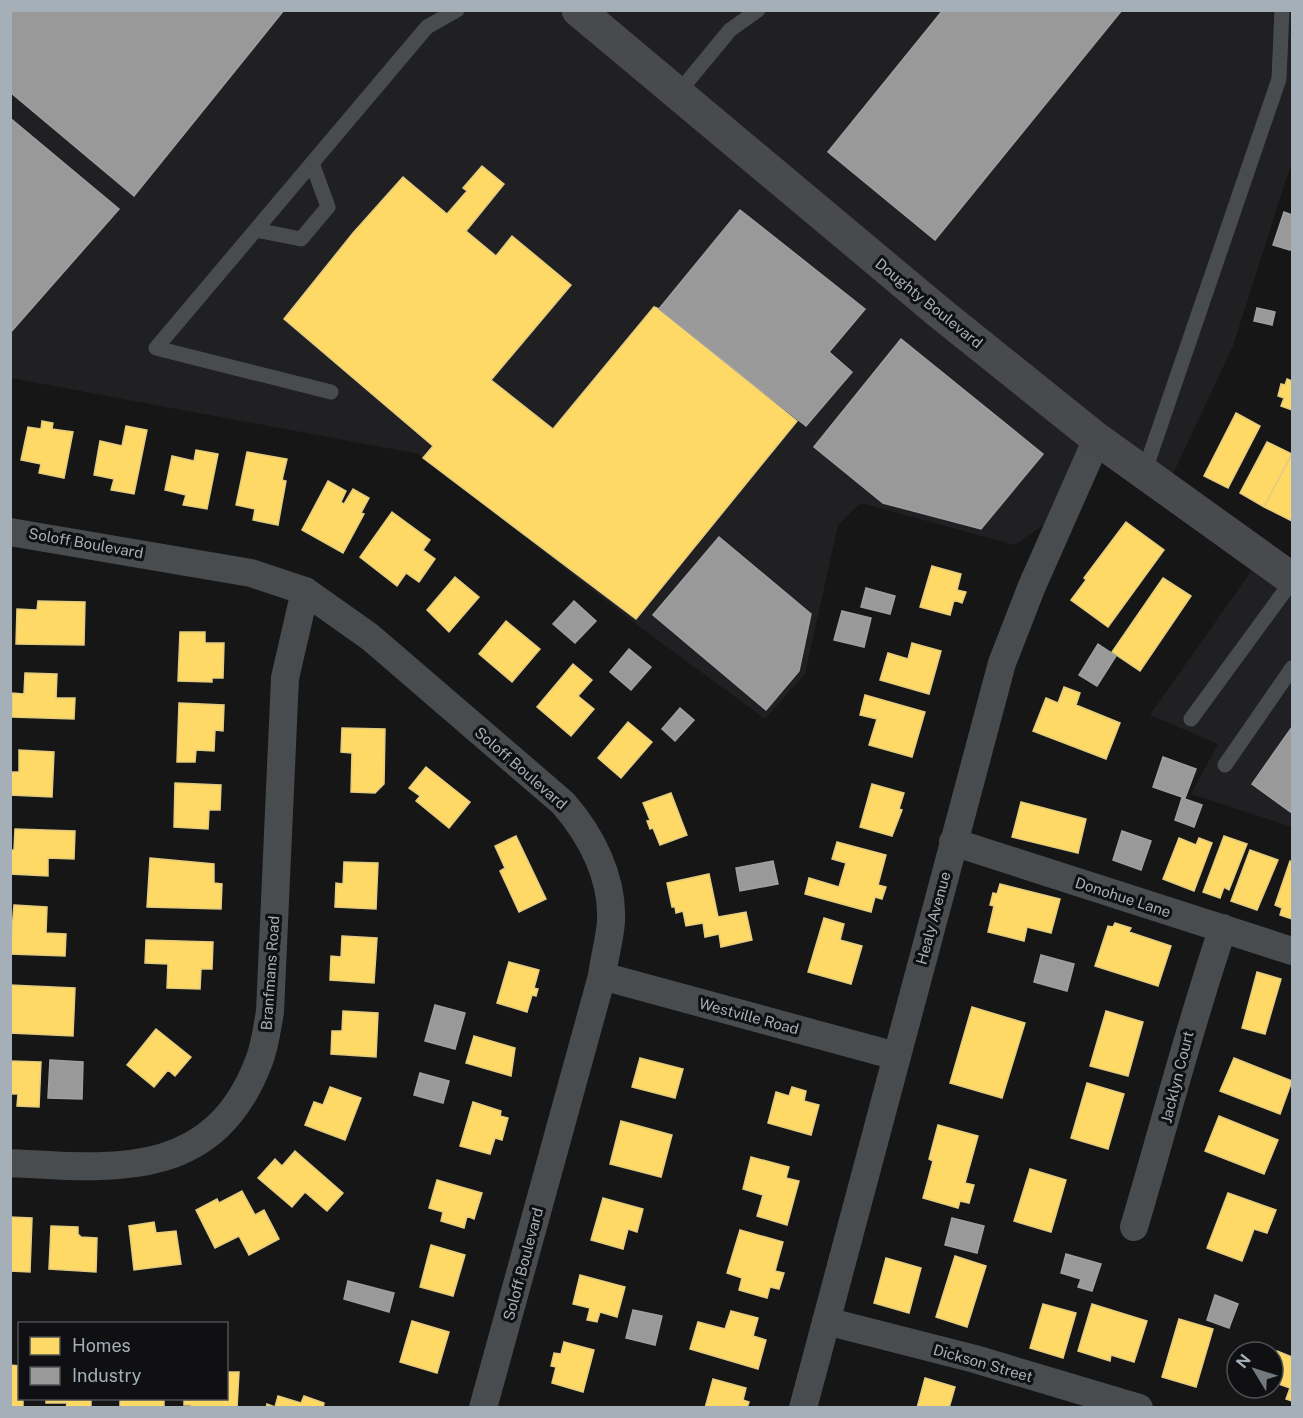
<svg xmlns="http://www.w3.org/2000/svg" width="1303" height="1418" viewBox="0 0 1303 1418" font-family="'Public Sans',sans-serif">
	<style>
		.built { fill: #202022 }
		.homes { fill: #ffd966; stroke: #e4cc7f; stroke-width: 1.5 }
		.industry { fill: #999; stroke: #9da0a2; stroke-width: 1.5 }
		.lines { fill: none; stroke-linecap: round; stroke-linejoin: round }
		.lane { stroke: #494c4f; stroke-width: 15 }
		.street { stroke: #494c4f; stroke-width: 28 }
		.secondary { stroke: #484a4d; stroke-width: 33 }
		.labels { text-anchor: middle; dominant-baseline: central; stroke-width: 6; stroke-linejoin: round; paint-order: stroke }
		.street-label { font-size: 15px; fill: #a5afb8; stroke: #101012 }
	</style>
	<rect width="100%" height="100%" fill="#161616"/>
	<path class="built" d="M 10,11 L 1292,11 L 1292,167 L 1290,167 L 1233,346 L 1164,493 L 1103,448 L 1073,504 L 1015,545 L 861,503 L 838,525 L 805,674 L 765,719 L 636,624 L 419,454 L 11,378 Z
		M 1292,558 L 1292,827 L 1191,794 L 1218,744 L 1150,715 L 1259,560 L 1282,576 Z"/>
	<path class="homes" d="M 482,166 L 504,184 L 466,231 L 496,256 L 512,236 L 571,285 L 491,380 L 553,429 L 654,307 L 659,309 L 797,421 L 636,619 L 423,458 L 433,446 L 284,319 L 353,233 L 403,177 L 447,214 L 467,191 L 463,188 Z
		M 1287,379 L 1292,381 L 1292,410 L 1281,406 L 1284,398 L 1278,396 L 1281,384 L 1285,385 Z
		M 1236,413 L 1260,426 L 1228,488 L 1204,476 Z
		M 42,421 L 53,423 L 52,429 L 73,432 L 64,478 L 39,473 L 41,464 L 21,460 L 28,427 L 41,429 Z
		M 126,426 L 147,430 L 134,494 L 111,490 L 114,479 L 94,475 L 100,441 L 122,446 Z
		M 1267,442 L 1292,454 L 1264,507 L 1240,493 Z
		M 196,450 L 218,454 L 207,509 L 183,505 L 186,495 L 165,490 L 172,456 L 194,461 Z
		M 247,452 L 287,459 L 282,480 L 286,481 L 278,525 L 253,520 L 255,509 L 236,505 Z
		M 1292,453 L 1292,521 L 1264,507 Z
		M 328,481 L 346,491 L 341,502 L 344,504 L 353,489 L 369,498 L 361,513 L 364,514 L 343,553 L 302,530 Z
		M 392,512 L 430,540 L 423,550 L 435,559 L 419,582 L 406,573 L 397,586 L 360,557 Z
		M 1126,522 L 1164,550 L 1108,627 L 1071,600 L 1086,580 L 1084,578 Z
		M 932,566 L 961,574 L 957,590 L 966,592 L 962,603 L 954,600 L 950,615 L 920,607 Z
		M 455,577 L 479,597 L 449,632 L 427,610 Z
		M 1163,578 L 1191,596 L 1140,671 L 1112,652 Z
		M 38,601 L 85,602 L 84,645 L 16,644 L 17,609 L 37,610 Z
		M 506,621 L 540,649 L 512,682 L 479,654 Z
		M 180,632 L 205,632 L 205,643 L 224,643 L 223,678 L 212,678 L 212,682 L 178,681 Z
		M 912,643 L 941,651 L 929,694 L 880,680 L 888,653 L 908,659 Z
		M 573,664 L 592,680 L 578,696 L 594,709 L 571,736 L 537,707 Z
		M 25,673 L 57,674 L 56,698 L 75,698 L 74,719 L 12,717 L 12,693 L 24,694 Z
		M 1064,687 L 1080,693 L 1076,705 L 1120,723 L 1106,759 L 1033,731 L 1046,698 L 1058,703 Z
		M 865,695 L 925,712 L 912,757 L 869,745 L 877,719 L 860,715 Z
		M 179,703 L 224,705 L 223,731 L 215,730 L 214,751 L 196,750 L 195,762 L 177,762 Z
		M 628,722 L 652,742 L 621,778 L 598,758 Z
		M 342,728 L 385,729 L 384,784 L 375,793 L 351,792 L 352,753 L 341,752 Z
		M 19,750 L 54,752 L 52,797 L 10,795 L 10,772 L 19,772 Z
		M 426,767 L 470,802 L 449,828 L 416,801 L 420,796 L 409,788 Z
		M 175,783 L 221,785 L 220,810 L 209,810 L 208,829 L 174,827 Z
		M 872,784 L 904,793 L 899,809 L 902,810 L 892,836 L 860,827 Z
		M 671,793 L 687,835 L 660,845 L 653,828 L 650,829 L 647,821 L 650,820 L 643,803 Z
		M 1021,802 L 1086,819 L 1078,853 L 1012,837 Z
		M 15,829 L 75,831 L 74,859 L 48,858 L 48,876 L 10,874 L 10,850 L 14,850 Z
		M 516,836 L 546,899 L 519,912 L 500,871 L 505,868 L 495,846 Z
		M 1224,836 L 1247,844 L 1229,890 L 1224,887 L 1220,898 L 1203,892 Z
		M 1179,838 L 1196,845 L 1199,838 L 1212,843 L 1194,891 L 1163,879 Z
		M 837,842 L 886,855 L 878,885 L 886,887 L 882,899 L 875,897 L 871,912 L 805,894 L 809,878 L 839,887 L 846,863 L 832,859 Z
		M 1250,850 L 1278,860 L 1257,910 L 1231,901 Z
		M 150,858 L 214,864 L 214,883 L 222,884 L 221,909 L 147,907 Z
		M 1290,861 L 1292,862 L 1292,919 L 1280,915 L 1282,908 L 1275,905 Z
		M 344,862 L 378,863 L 376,909 L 335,907 L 336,883 L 343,884 Z
		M 709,874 L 718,917 L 746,912 L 752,940 L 721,947 L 719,934 L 705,937 L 703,923 L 686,926 L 683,911 L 676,913 L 675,907 L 672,907 L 667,883 Z
		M 1000,884 L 1060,899 L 1051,933 L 1027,927 L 1024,941 L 988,932 L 994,906 L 990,905 L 993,893 L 997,894 Z
		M 14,905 L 47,907 L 46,933 L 66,934 L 65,956 L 10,954 Z
		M 824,918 L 844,924 L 840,940 L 862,946 L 851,984 L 808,972 Z
		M 1115,923 L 1131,928 L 1129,932 L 1171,946 L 1158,986 L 1095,966 L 1108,926 L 1113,927 Z
		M 342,936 L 377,938 L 374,983 L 330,980 L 331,956 L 341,957 Z
		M 146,940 L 213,942 L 212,969 L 201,969 L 200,989 L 167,988 L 168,964 L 145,963 Z
		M 509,962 L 539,970 L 534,988 L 538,989 L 536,996 L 532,995 L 527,1012 L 497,1003 Z
		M 1257,972 L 1281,979 L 1265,1034 L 1242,1028 Z
		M 10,985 L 75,988 L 73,1036 L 10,1033 Z
		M 972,1007 L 1025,1023 L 1002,1098 L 950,1083 Z
		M 343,1011 L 378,1013 L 376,1057 L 331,1054 L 332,1031 L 342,1031 Z
		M 1106,1011 L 1143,1022 L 1128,1076 L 1090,1066 Z
		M 156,1029 L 191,1057 L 175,1076 L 168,1070 L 154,1087 L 127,1065 Z
		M 474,1036 L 515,1048 L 511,1076 L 466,1063 Z
		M 640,1058 L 683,1069 L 675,1098 L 632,1087 Z
		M 1234,1058 L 1292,1081 L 1280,1114 L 1220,1091 Z
		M 10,1061 L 41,1062 L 39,1107 L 17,1106 L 18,1094 L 10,1094 Z
		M 1087,1083 L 1124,1094 L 1108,1149 L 1071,1138 Z
		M 330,1087 L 361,1098 L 345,1140 L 305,1125 L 314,1102 L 323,1105 Z
		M 792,1087 L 806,1091 L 804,1101 L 819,1105 L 811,1135 L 768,1123 L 776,1092 L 789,1096 Z
		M 473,1102 L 501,1111 L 500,1116 L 508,1118 L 502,1140 L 495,1138 L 490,1154 L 460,1146 Z
		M 1219,1116 L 1278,1140 L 1264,1174 L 1205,1151 Z
		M 621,1121 L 672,1135 L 661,1177 L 610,1164 Z
		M 938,1125 L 978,1136 L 965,1183 L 974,1185 L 969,1203 L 960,1201 L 958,1208 L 923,1198 L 933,1161 L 929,1159 Z
		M 295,1151 L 343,1193 L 327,1211 L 305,1192 L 292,1207 L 258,1178 L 275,1159 L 282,1166 Z
		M 751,1157 L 789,1167 L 786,1178 L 799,1181 L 787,1225 L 757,1216 L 763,1195 L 743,1189 Z
		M 1030,1169 L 1066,1180 L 1051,1232 L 1014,1221 Z
		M 437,1180 L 482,1193 L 474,1219 L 467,1216 L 464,1228 L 441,1221 L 443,1212 L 429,1208 Z
		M 242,1191 L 255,1215 L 264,1210 L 279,1239 L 249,1255 L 239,1236 L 215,1248 L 196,1210 L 217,1199 L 219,1203 Z
		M 1228,1193 L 1276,1210 L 1267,1233 L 1254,1229 L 1242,1261 L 1207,1248 Z
		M 603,1198 L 643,1209 L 637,1232 L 628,1229 L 623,1249 L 591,1240 Z
		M 10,1217 L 32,1218 L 30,1272 L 10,1271 Z
		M 154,1222 L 156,1233 L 176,1231 L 181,1264 L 134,1270 L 129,1226 Z
		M 51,1226 L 78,1227 L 78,1234 L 81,1237 L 97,1238 L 96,1272 L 49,1269 Z
		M 740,1230 L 783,1242 L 775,1271 L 784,1273 L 779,1289 L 770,1287 L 767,1298 L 739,1290 L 742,1278 L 727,1273 Z
		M 431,1245 L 465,1255 L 453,1296 L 420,1287 Z
		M 955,1256 L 986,1266 L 967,1327 L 936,1317 Z
		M 886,1258 L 921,1268 L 909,1313 L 874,1303 Z
		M 580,1275 L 625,1287 L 617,1317 L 600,1312 L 597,1322 L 587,1320 L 590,1308 L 573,1304 Z
		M 1043,1304 L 1076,1313 L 1063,1358 L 1030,1348 Z
		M 1092,1304 L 1147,1321 L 1134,1362 L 1111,1355 L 1110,1361 L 1078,1351 Z
		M 731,1311 L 758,1318 L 753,1336 L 766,1340 L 758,1369 L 690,1349 L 698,1322 L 725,1329 Z
		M 1179,1319 L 1213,1329 L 1196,1387 L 1162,1377 Z
		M 412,1321 L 449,1332 L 437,1373 L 400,1362 Z
		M 564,1342 L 594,1350 L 583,1392 L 552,1383 L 556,1367 L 551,1366 L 554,1353 L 561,1354 Z
		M 1277,1351 L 1292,1357 L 1292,1401 L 1286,1399 L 1290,1388 L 1273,1382 L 1273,1361 Z
		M 10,1365 L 20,1366 L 20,1398 L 23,1398 L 23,1408 L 10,1408 Z
		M 226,1372 L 239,1372 L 237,1408 L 191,1408 L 191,1405 L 184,1405 L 184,1398 L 226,1398 Z
		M 925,1378 L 955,1387 L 949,1408 L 917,1408 Z
		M 713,1379 L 746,1388 L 743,1400 L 749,1402 L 747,1408 L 705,1408 Z
		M 278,1396 L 301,1403 L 304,1396 L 324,1403 L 323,1408 L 266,1408 L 267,1404 L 275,1407 Z
		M 46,1398 L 91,1398 L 91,1408 L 66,1408 L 67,1403 L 46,1403 Z
		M 120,1398 L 164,1398 L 164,1408 L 120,1408 Z"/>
	<path class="industry" d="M 10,10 L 284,10 L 134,196 L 10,92 Z
		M 943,10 L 1122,10 L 935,240 L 828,152 Z
		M 10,118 L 119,209 L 10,333 Z
		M 740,210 L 865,309 L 829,352 L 852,372 L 806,426 L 659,309 Z
		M 1284,212 L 1292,215 L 1292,242 L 1290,250 L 1273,245 Z
		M 1257,308 L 1275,312 L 1272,325 L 1254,321 Z
		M 901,339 L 1043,454 L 981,529 L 883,503 L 814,447 Z
		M 719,537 L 811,614 L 799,671 L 766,710 L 653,615 Z
		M 866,588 L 895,596 L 890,614 L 861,607 Z
		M 574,601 L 596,621 L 575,643 L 553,624 Z
		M 842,611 L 871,618 L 864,647 L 834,640 Z
		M 1098,644 L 1116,656 L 1097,686 L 1079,675 Z
		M 629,649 L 651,667 L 631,690 L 610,672 Z
		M 680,708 L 694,720 L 675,741 L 662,729 Z
		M 1292,727 L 1292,813 L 1252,784 Z
		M 1163,757 L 1196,769 L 1185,798 L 1153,787 Z
		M 1182,798 L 1202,805 L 1194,827 L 1175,820 Z
		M 1122,831 L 1151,841 L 1141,870 L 1113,860 Z
		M 773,861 L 778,884 L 740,891 L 736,868 Z
		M 1041,955 L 1074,964 L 1067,991 L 1034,982 Z
		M 435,1005 L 465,1013 L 455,1049 L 425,1041 Z
		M 50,1060 L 83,1062 L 82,1099 L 48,1098 Z
		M 420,1073 L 449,1081 L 443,1103 L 414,1095 Z
		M 952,1218 L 984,1226 L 977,1253 L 945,1245 Z
		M 1066,1254 L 1101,1264 L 1092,1291 L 1078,1287 L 1081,1279 L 1061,1273 Z
		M 348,1281 L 394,1293 L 389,1312 L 344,1299 Z
		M 1215,1295 L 1238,1304 L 1229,1328 L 1207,1320 Z
		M 633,1310 L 662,1316 L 655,1345 L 626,1338 Z"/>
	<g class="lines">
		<path class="lane" d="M 678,93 L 730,30 L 758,10
			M 256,230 L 301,239 L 328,207 L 312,163
			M 331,392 L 156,348 L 427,27 L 457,10
			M 1144,473 L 1279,79 L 1282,10
			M 1191,719 L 1292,581
			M 1225,765 L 1292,668"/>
		<path class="street" d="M 10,532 L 251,573 L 305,591 L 370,637 L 563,803 C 591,835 613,877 611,921 C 610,939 604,958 602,976 L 483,1408
			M 953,842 L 1292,951
			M 602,976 L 896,1056
			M 10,1163 C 116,1169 214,1180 259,1061 C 265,1046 267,1028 270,1012 L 285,678 L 305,591
			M 1134,1227 C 1164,1127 1189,1027 1223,928
			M 826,1321 L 975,1359 L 1139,1408
			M 803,1408 L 1002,663 L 1032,586 L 1097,439"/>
		<path class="secondary" d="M 578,10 L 940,313 L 1097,439 L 1292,579"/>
	</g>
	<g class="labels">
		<g class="street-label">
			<text transform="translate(929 303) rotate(39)">Doughty Boulevard</text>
			<text transform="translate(86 543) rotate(10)">Soloff Boulevard</text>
			<text transform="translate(521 768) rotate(41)">Soloff Boulevard</text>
			<text transform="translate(1123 897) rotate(18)">Donohue Lane</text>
			<text transform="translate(933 918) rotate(-75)">Healy Avenue</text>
			<text transform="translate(270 973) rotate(-86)">Branfmans Road</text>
			<text transform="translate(749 1016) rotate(15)">Westville Road</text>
			<text transform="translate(1177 1077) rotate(-76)">Jacklyn Court</text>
			<text transform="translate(523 1264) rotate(-75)">Soloff Boulevard</text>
			<text transform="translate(983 1363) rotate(16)">Dickson Street</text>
		</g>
	</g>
	<rect width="1303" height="1418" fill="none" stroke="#a5afb8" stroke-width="24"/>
	<rect x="18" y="1322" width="210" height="78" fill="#101012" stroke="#4c5054" stroke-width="1.5"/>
	<rect x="30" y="1337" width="30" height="18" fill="#ffd966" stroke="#4c5054" stroke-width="1.5"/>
	<text x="72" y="1352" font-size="18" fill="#a5afb8">Homes</text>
	<rect x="30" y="1367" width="30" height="18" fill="#999999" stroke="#4c5054" stroke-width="1.5"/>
	<text x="72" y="1382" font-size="18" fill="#a5afb8">Industry</text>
	<g transform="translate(1255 1370) rotate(308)"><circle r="28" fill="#101012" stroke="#4c5054" stroke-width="1.5"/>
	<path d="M0-4.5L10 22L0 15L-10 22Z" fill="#73797f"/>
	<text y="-9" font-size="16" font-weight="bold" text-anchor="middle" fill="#a5afb8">N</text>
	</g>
</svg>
